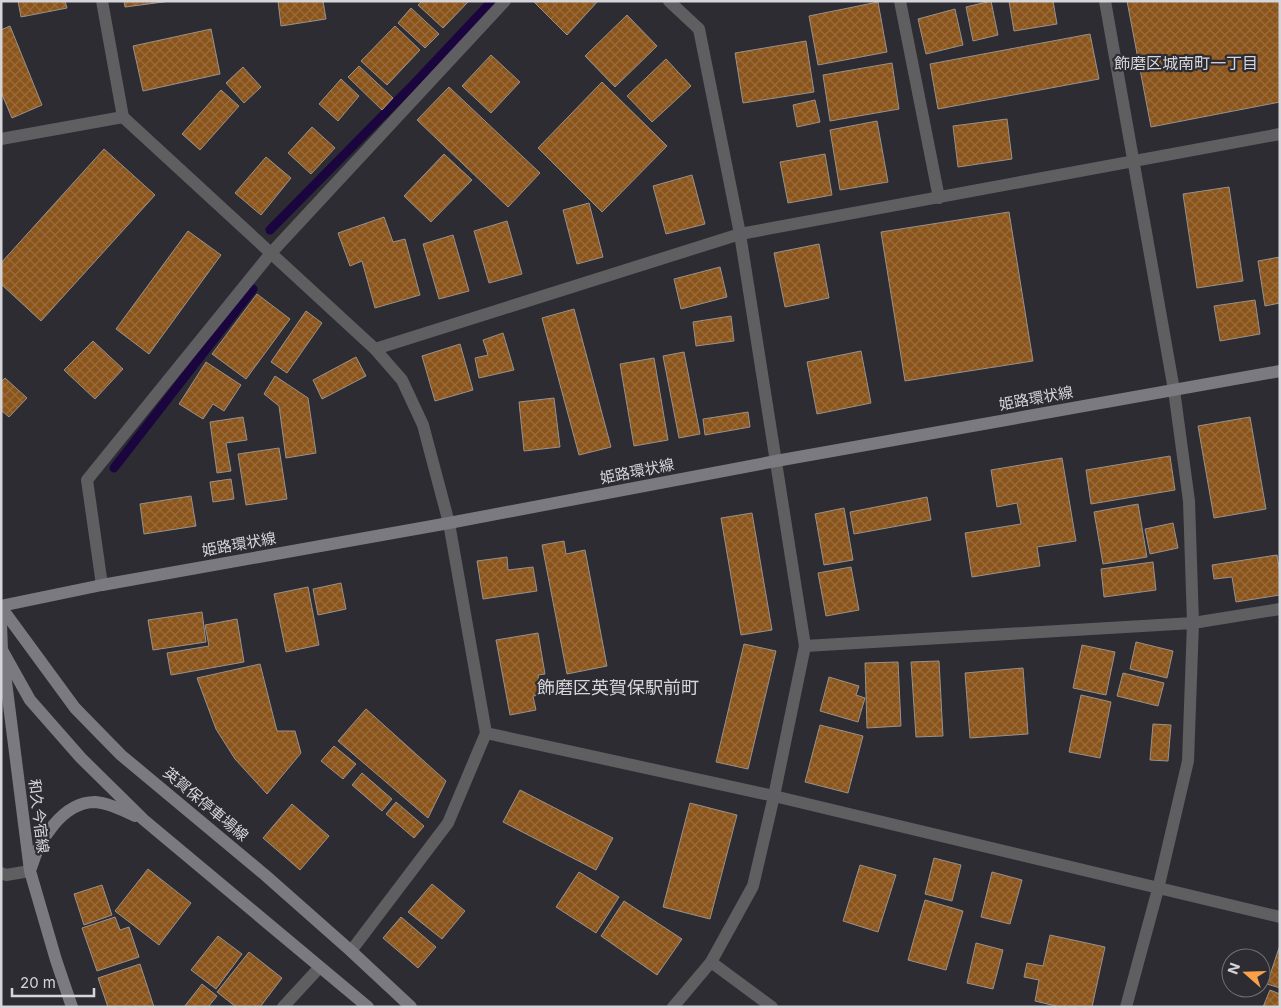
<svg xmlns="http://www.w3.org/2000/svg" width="1281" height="1008" viewBox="0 0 1281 1008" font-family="Inter,'Noto Sans JP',sans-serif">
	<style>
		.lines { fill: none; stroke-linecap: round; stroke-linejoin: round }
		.stream { stroke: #1a053f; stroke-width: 9 }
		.building { fill: url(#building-cross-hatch); stroke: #98918b }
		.lane { stroke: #5f5f62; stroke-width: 12 }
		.street { stroke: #5f5f62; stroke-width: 12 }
		.secondary { stroke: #7b7a80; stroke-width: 12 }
		.labels { text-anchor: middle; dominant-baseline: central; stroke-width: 4.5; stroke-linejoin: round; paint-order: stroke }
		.street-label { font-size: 15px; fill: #d6d5da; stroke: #2d2c33 }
		.neighbourhood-label { font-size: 16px; fill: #d6d5da; stroke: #2d2c33 }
		.quarter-label { font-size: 18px; fill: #d6d5da; stroke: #2d2c33 }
	</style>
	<defs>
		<pattern id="building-cross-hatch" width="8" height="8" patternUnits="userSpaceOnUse" patternTransform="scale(1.25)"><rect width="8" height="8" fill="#8a541b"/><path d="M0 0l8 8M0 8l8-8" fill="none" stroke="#9a6c3c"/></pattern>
	</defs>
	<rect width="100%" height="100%" fill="#2d2c33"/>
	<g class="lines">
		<path class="stream" d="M 270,230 L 411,87 L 492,1
			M 114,468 L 253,289"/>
	</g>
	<path class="building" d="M 18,1 L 65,1 L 67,8 L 21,17 Z
		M 124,1 L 171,1 L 125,7 Z
		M 278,1 L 323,1 L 326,19 L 281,26 Z
		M 422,1 L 469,1 L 443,28 L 418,5 Z
		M 533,1 L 598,1 L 567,35 Z
		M 991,1 L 998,35 L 973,41 L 966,7 Z
		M 1009,1 L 1053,1 L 1057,24 L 1014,31 Z
		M 1127,1 L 1280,1 L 1280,102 L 1151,127 Z
		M 878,2 L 887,52 L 818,65 L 809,16 Z
		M 411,8 L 439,34 L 425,48 L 398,23 Z
		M 955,9 L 963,45 L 926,54 L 918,19 Z
		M 627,15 L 657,46 L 615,87 L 585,56 Z
		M 10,26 L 42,105 L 12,118 L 1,92 L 1,30 Z
		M 395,26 L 420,50 L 387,85 L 361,61 Z
		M 211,29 L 220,74 L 143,91 L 133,46 Z
		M 1090,34 L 1099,79 L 938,109 L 930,64 Z
		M 806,41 L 814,92 L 743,103 L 735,53 Z
		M 491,55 L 520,82 L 491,113 L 462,86 Z
		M 666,59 L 691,86 L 652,122 L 627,96 Z
		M 892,63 L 899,109 L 830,121 L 823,75 Z
		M 359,66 L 393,98 L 382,110 L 348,77 Z
		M 243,67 L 261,87 L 244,103 L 226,83 Z
		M 341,79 L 359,96 L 338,121 L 319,104 Z
		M 602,82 L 667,146 L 602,212 L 538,148 Z
		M 449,87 L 540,173 L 508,207 L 417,120 Z
		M 221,90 L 239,106 L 200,150 L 182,134 Z
		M 815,100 L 820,122 L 797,127 L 793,105 Z
		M 1007,119 L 1012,159 L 958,167 L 953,126 Z
		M 877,121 L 888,182 L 840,190 L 830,130 Z
		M 312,127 L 335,148 L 311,174 L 288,153 Z
		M 104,149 L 155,195 L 41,321 L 1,284 L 1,263 Z
		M 444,154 L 472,180 L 431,222 L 404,196 Z
		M 825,154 L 832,195 L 788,203 L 780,162 Z
		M 266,157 L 291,178 L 261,215 L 235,193 Z
		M 692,175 L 705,224 L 666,234 L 653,186 Z
		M 1229,187 L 1243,281 L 1197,288 L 1183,194 Z
		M 589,203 L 603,257 L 577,264 L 563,210 Z
		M 1009,212 L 1033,361 L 905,381 L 881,232 Z
		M 384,217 L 393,242 L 405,239 L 420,295 L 375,308 L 362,261 L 350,266 L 338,233 Z
		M 507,221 L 522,274 L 489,283 L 474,231 Z
		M 188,231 L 221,255 L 149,354 L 116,329 Z
		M 453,235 L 469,291 L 439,299 L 423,244 Z
		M 819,244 L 829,298 L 785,307 L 774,253 Z
		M 1280,257 L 1280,303 L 1265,306 L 1258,261 Z
		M 720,267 L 727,297 L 681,309 L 674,279 Z
		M 257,294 L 290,319 L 246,379 L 212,354 Z
		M 1255,300 L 1260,334 L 1220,341 L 1214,306 Z
		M 574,309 L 611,447 L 579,455 L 542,318 Z
		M 306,311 L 322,323 L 287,373 L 271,362 Z
		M 731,316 L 734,341 L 696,346 L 693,322 Z
		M 503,333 L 514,370 L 479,378 L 475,358 L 488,355 L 483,340 Z
		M 93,341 L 123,369 L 95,399 L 64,370 Z
		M 460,344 L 473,390 L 435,401 L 422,356 Z
		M 861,351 L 871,403 L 817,414 L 807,362 Z
		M 684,352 L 700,434 L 679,438 L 663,356 Z
		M 356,357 L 366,376 L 322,399 L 313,380 Z
		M 654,358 L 668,440 L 634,446 L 620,364 Z
		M 206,362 L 241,385 L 224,411 L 213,404 L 203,419 L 179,404 Z
		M 275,376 L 308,398 L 316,453 L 286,458 L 279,406 L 264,394 Z
		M 5,378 L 27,398 L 9,417 L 1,410 L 1,382 Z
		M 554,398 L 560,447 L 524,451 L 519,402 Z
		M 748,412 L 750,427 L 705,435 L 703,419 Z
		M 243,417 L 247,440 L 226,443 L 231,471 L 217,473 L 210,422 Z
		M 1250,417 L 1266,509 L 1214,518 L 1198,426 Z
		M 279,448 L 287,499 L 246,505 L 238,454 Z
		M 1170,456 L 1175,490 L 1091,504 L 1086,470 Z
		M 1062,458 L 1076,541 L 1037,547 L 1040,566 L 972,577 L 965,533 L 1021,524 L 1017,503 L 997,507 L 991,470 Z
		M 231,479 L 234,499 L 213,502 L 210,482 Z
		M 191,496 L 196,526 L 144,534 L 140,504 Z
		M 927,497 L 931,520 L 854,534 L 850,512 Z
		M 1138,504 L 1147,557 L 1103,564 L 1094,512 Z
		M 844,508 L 853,560 L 824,565 L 815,514 Z
		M 752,513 L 772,630 L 741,635 L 721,518 Z
		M 1173,523 L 1178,548 L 1150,554 L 1145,529 Z
		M 564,541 L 566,554 L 585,550 L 607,666 L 567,674 L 542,545 Z
		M 1277,555 L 1280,574 L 1280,595 L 1236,602 L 1232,577 L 1214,579 L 1212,565 Z
		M 507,557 L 508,570 L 533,567 L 537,591 L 483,599 L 477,561 Z
		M 1153,562 L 1156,590 L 1104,597 L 1101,569 Z
		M 851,567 L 859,610 L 826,616 L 818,573 Z
		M 341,583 L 346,609 L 318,615 L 313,589 Z
		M 308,587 L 319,645 L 286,652 L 274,594 Z
		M 202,612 L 206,642 L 153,650 L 148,620 Z
		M 237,619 L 244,662 L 171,675 L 167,653 L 209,646 L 205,625 Z
		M 538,633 L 545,674 L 538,675 L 541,695 L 533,696 L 536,710 L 510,715 L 496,640 Z
		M 1136,642 L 1173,651 L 1167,678 L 1130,669 Z
		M 744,644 L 776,651 L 748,769 L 716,762 Z
		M 1082,645 L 1115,652 L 1106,695 L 1073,688 Z
		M 939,661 L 943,736 L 916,737 L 911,662 Z
		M 898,662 L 901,726 L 867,728 L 865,663 Z
		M 260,664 L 277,731 L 295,731 L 301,753 L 267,794 L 235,759 L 216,729 L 197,678 Z
		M 1023,668 L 1028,734 L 970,738 L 965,673 Z
		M 1123,673 L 1164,683 L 1158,706 L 1117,696 Z
		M 829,677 L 859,686 L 856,695 L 865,698 L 858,722 L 820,711 Z
		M 1081,695 L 1111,702 L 1100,758 L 1069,752 Z
		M 366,709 L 446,781 L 428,818 L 338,741 Z
		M 1153,724 L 1171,725 L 1168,761 L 1150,760 Z
		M 820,725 L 863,736 L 848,793 L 805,782 Z
		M 334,746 L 356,764 L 343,779 L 321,761 Z
		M 362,773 L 392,799 L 382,811 L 352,785 Z
		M 520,790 L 613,838 L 596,870 L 503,822 Z
		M 396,802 L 424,826 L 414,838 L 386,814 Z
		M 690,803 L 737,815 L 710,919 L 663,907 Z
		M 292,804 L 329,836 L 300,870 L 263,838 Z
		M 934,858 L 961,865 L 952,901 L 925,894 Z
		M 860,865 L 896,875 L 878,932 L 843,921 Z
		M 148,869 L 191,903 L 159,945 L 115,911 Z
		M 579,872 L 619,897 L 596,933 L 556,907 Z
		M 992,872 L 1022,880 L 1010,924 L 981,917 Z
		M 432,884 L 465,911 L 442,939 L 408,912 Z
		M 102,885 L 112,915 L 84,925 L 74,894 Z
		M 925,900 L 963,911 L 946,970 L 908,960 Z
		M 624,901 L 682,939 L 657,975 L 601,936 Z
		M 115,917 L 120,930 L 129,927 L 139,957 L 97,971 L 82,928 Z
		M 401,917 L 436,947 L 418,968 L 383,938 Z
		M 1050,935 L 1105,947 L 1092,1007 L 1060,1007 L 1035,1001 L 1039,980 L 1024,977 L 1027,963 L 1043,966 Z
		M 218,936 L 242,954 L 216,989 L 191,970 Z
		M 976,943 L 1003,950 L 993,989 L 967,983 Z
		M 1280,945 L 1280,988 L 1267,984 Z
		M 249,952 L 282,978 L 260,1007 L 236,1007 L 217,992 Z
		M 140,964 L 154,1007 L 108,1007 L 98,978 Z
		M 202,984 L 217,996 L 208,1007 L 184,1007 Z
		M 1270,990 L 1280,994 L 1280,1007 L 1263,1007 Z"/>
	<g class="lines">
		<path class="lane" d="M 1,873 L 6,875 L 30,871"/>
		<path class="street" d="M 102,1 L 123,117 L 375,349 L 402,380 L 423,425 L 449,523 L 486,733 L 448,823 L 351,951
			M 669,1 L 699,29 L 740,234 L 805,646 L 774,796 L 753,886 L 711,962 L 673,1007
			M 900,1 L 939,198
			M 1105,1 L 1174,390 L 1189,501 L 1193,623 L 1188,761 L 1158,889 L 1126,1007
			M 1,139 L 123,117
			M 375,349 L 740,234 L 1280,134
			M 102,585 L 87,480 L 271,253 L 505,1
			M 805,646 L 1193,623 L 1280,609
			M 486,733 L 774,796 L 1280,917
			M 711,962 L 772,1007
			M 283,1007 L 319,968"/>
		<path class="secondary" d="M 1,606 L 102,585 L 449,523 L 776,461 L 1280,371
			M 1,607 L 75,708 L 121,755 L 265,875 L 351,951 L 411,1007
			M 1,624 L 2,650 L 30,871 L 56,960 L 72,1007
			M 2,650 L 30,700 L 81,758 L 144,820 L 368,1007
			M 31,868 C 39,841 62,802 95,802 C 108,803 123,810 135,816"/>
	</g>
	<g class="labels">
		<g class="street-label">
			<text transform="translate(1036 398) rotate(-10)">姫路環状線</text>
			<text transform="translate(637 471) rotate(-11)">姫路環状線</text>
			<text transform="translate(239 544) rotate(-10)">姫路環状線</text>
			<text transform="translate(206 804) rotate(40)">英賀保停車場線</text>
			<text transform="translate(39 816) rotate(83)">和久今宿線</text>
		</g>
		<g class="neighbourhood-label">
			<text x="1186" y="63">飾磨区城南町一丁目</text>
		</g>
		<g class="quarter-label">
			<text x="618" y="687">飾磨区英賀保駅前町</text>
		</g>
	</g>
	<rect width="1281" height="1008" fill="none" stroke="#d6d5da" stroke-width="5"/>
	<g transform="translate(1246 973) rotate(290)"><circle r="24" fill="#2d2c33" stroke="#717076"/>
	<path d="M0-4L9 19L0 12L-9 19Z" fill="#f8a14a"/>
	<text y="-8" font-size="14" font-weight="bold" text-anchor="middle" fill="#d6d5da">N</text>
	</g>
	<path d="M12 988v8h82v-8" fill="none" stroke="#d6d5da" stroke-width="2.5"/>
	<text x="20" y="988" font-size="15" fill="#d6d5da" stroke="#2d2c33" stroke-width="4" paint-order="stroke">20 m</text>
</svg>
